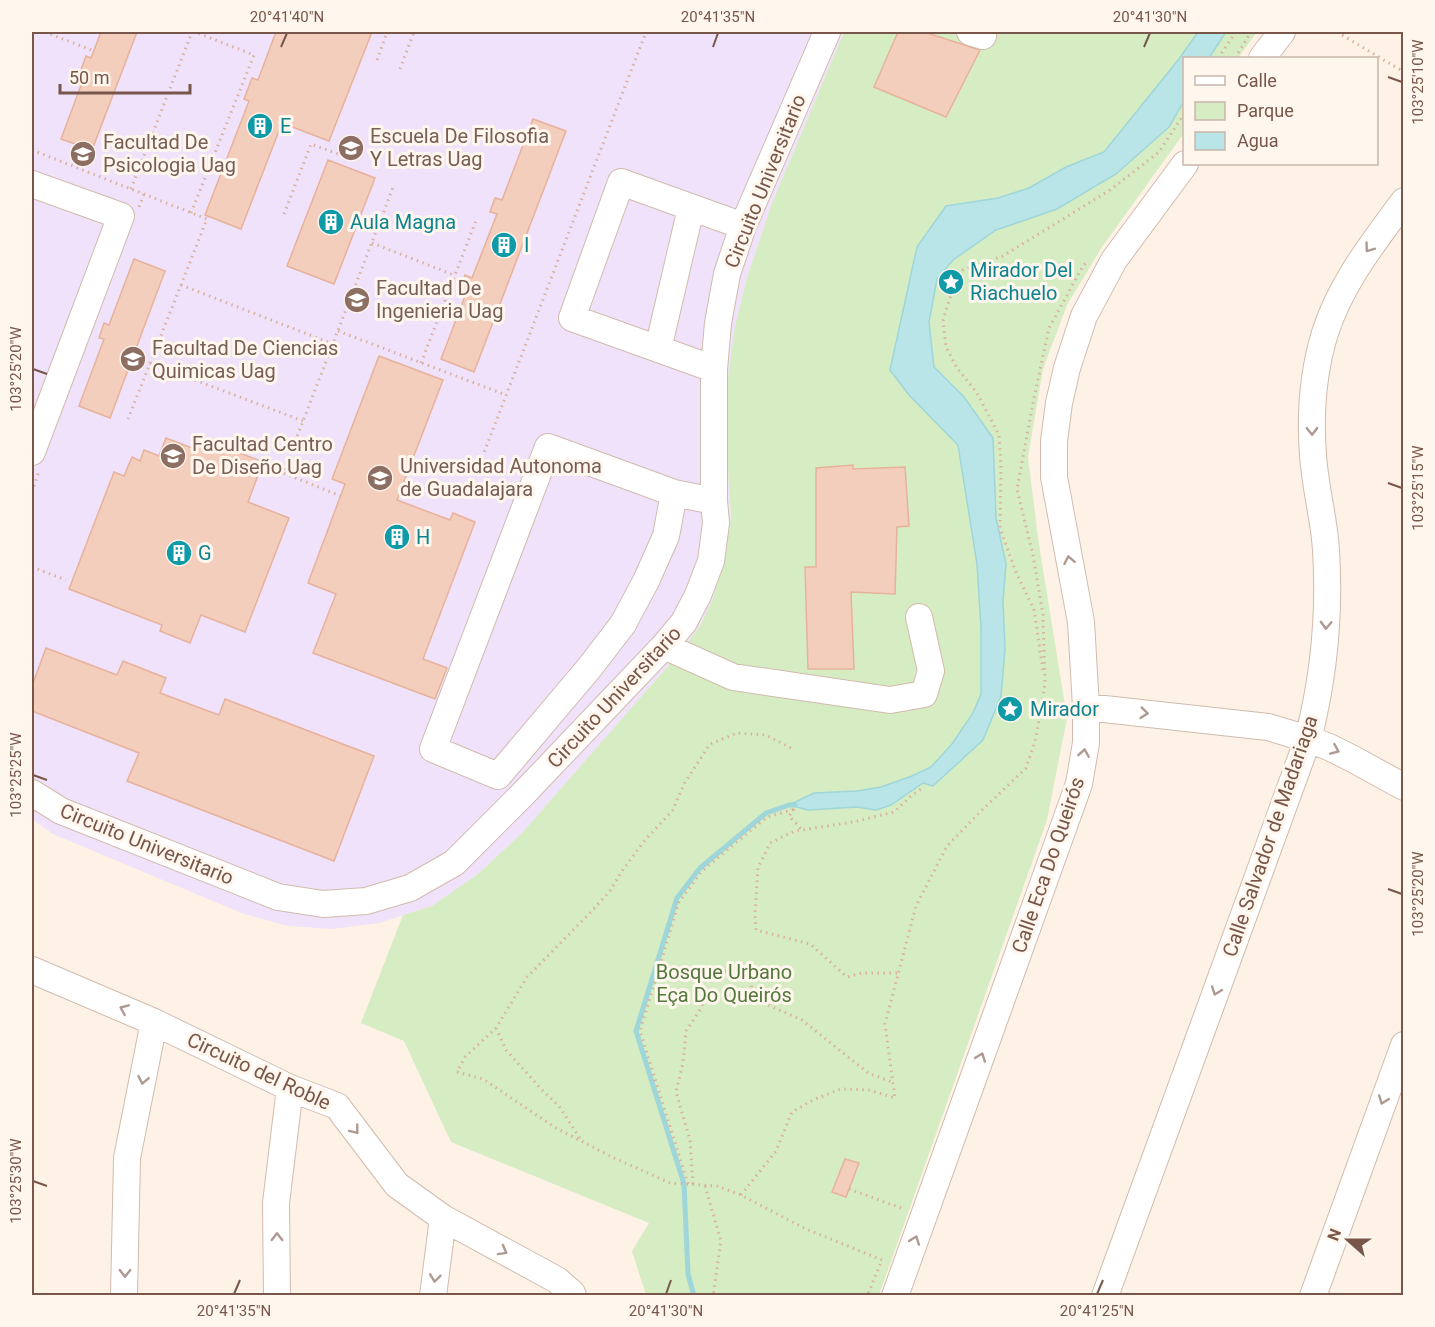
<svg xmlns="http://www.w3.org/2000/svg" width="1435" height="1327" viewBox="0 0 1435 1327" font-family="Roboto,sans-serif">
	<style>
		.education { fill: #efe2fa }
		.green { fill: #d6ecc3 }
		.water { fill: #b9e5e8; stroke: #9ed6da; stroke-width: 1.5 }
		.lines { fill: none; stroke-linecap: round; stroke-linejoin: round }
		.stream { stroke: #9ed6da; stroke-width: 5 }
		.building { fill: #f4cebc; stroke: #e7b29b; stroke-width: 1.5 }
		.minor-casing { stroke: #d2bbad; stroke-width: 28 }
		.path { stroke: #d9b19e; stroke-width: 3; stroke-dasharray: 1.5 4.5; stroke-linecap: butt }
		.minor { stroke: #fff; stroke-width: 26 }
		.oneway { stroke: #ae9a92 }
		.ticks { fill: none; stroke: #785649; stroke-width: 2 }
		.labels { text-anchor: middle; dominant-baseline: central; stroke-width: 6; stroke-linejoin: round; paint-order: stroke }
		.culture-label { font-size: 20px; fill: #0d838f; stroke: #fff6ed; text-anchor: start }
		.education-label { font-size: 20px; fill: #785e54; stroke: #fff6ed; text-anchor: start }
		.street-label { font-size: 20px; fill: #785649; stroke: #fff6ed }
		.park-label { font-size: 20px; fill: #53783d; stroke: #fff6ed }
		.neatline { fill: none; stroke: #785649; stroke-width: 2 }
		.ticks-label { font-size: 15px; text-anchor: middle; fill: #785649 }
	</style>
	<rect width="100%" height="100%" fill="#fdf2e5"/>
	<path class="education" d="M 32,32 L 844,32 L 772,203 L 746,281 L 735,327 L 726,439 L 731,517 L 725,557 L 712,601 L 700,626 L 682,650 L 522,833 L 478,874 L 432,906 L 379,923 L 332,929 L 289,926 L 244,914 L 53,834 L 32,819 Z"/>
	<path class="green" d="M 844,32 L 1257,32 L 1238,58 L 1184,58 L 1184,133 L 1102,247 L 1067,305 L 1043,369 L 1028,457 L 1038,538 L 1067,718 L 1047,820 L 879,1295 L 646,1295 L 632,1251 L 649,1223 L 451,1142 L 404,1041 L 361,1023 L 403,915 L 432,906 L 478,874 L 522,833 L 682,650 L 700,626 L 712,601 L 725,557 L 731,517 L 726,439 L 728,377 L 735,327 L 746,281 L 772,203 Z"/>
	<path class="water" d="M 1198,32 L 1226,32 L 1209,58 L 1184,58 L 1184,101 L 1169,127 L 1116,174 L 1057,209 L 996,230 L 953,260 L 937,279 L 929,322 L 934,367 L 964,397 L 993,438 L 996,518 L 1006,564 L 1003,601 L 1005,649 L 1001,696 L 983,740 L 933,786 L 923,783 L 891,805 L 876,810 L 857,807 L 808,810 L 789,805 L 814,793 L 857,791 L 881,787 L 912,776 L 931,767 L 952,744 L 973,713 L 981,694 L 981,627 L 977,564 L 958,445 L 909,395 L 890,370 L 917,247 L 946,206 L 998,198 L 1029,188 L 1066,167 L 1104,152 L 1179,59 Z"/>
	<g class="lines">
		<path class="stream" d="M 694,1296 L 688,1274 L 684,1184 L 636,1031 L 677,898 L 700,868 L 766,813 L 789,805 L 795,805"/>
	</g>
	<path class="building" d="M 101,32 L 137,32 L 92,150 L 61,139 L 86,72 L 81,70 L 86,56 L 91,58 Z
		M 276,32 L 372,32 L 329,141 L 282,123 L 241,229 L 205,215 L 249,101 L 244,99 L 252,78 L 258,80 Z
		M 898,32 L 924,32 L 980,50 L 946,117 L 874,87 Z
		M 533,119 L 566,131 L 474,372 L 441,359 L 467,291 L 460,288 L 465,275 L 472,278 L 497,214 L 490,212 L 495,198 L 502,200 Z
		M 328,160 L 375,178 L 334,284 L 287,266 Z
		M 134,259 L 165,271 L 110,418 L 79,406 L 104,339 L 99,338 L 104,323 L 109,325 Z
		M 379,356 L 443,380 L 397,500 L 450,520 L 453,513 L 475,522 L 423,659 L 447,668 L 435,699 L 313,653 L 336,594 L 308,583 L 345,484 L 332,479 Z
		M 166,438 L 197,450 L 201,438 L 263,462 L 248,502 L 289,518 L 245,632 L 201,615 L 190,643 L 160,631 L 162,625 L 69,589 L 114,472 L 124,476 L 132,457 L 140,461 L 144,450 L 159,456 Z
		M 853,465 L 853,469 L 905,467 L 909,526 L 897,527 L 895,594 L 851,592 L 854,669 L 808,669 L 805,567 L 816,567 L 816,468 Z
		M 46,648 L 117,675 L 123,661 L 166,678 L 160,693 L 219,715 L 225,699 L 374,756 L 334,861 L 127,781 L 139,753 L 32,711 L 32,686 Z
		M 845,1159 L 859,1163 L 846,1197 L 832,1192 Z"/>
	<g class="lines">
		<g class="minor-casing">
			<path id="minor" d="M 970,32 L 983,36
				M 1262,58 L 1282,32
				M 32,184 L 121,216 L 32,452
				M 658,349 L 691,208
				M 714,369 L 572,318 L 621,182 L 743,226
				M 674,493 L 666,536 L 646,581 L 623,624 L 590,667 L 498,776 L 433,749 L 548,447 L 674,493 L 714,501
				M 664,646 L 733,677 L 890,700 L 924,694 L 931,671 L 919,617
				M 1086,707 L 1268,727 L 1308,739 L 1329,747 L 1353,759 L 1404,787
				M 32,793 L 61,811 L 278,897 L 323,904 L 366,901 L 410,888 L 454,863 L 524,793 L 664,646 L 684,622 L 698,595 L 711,561 L 716,523 L 714,501 L 714,369 L 718,323 L 727,274 L 743,226 L 827,32
				M 32,970 L 154,1022 L 290,1088 L 337,1106 L 397,1185 L 443,1218 L 557,1280 L 572,1293 L 573,1296
				M 124,1296 L 127,1158 L 154,1022
				M 277,1296 L 276,1203 L 290,1088
				M 433,1296 L 443,1218
				M 895,1296 L 1079,784 L 1086,743 L 1086,707 L 1081,622 L 1054,477 L 1054,441 L 1059,403 L 1067,368 L 1084,316 L 1114,260 L 1185,164
				M 1105,1296 L 1308,739 C 1324,677 1330,614 1326,550 C 1324,518 1315,487 1313,455 C 1310,415 1313,372 1325,333 C 1341,283 1373,243 1404,201
				M 1313,1296 L 1404,1045"/>
		</g>
		<path class="path" d="M 45,32 L 94,51
			M 1337,32 L 1404,72
			M 1218,58 L 1236,32
			M 1235,58 L 1251,32
			M 377,60 L 387,32
			M 400,69 L 414,32
			M 32,150 L 207,219 L 128,419
			M 131,189 L 192,32
			M 139,207 L 144,194
			M 191,213 L 254,55 L 195,32
			M 284,214 L 311,144 L 341,155
			M 372,243 L 454,275
			M 181,285 L 333,344
			M 338,331 L 506,395
			M 150,363 L 303,421
			M 421,363 L 477,218
			M 480,463 L 646,32
			M 32,492 L 39,471
			M 341,496 L 283,473 L 394,185
			M 32,567 L 66,580
			M 1043,670 L 1034,610 L 1015,570 L 1000,528 L 1001,466 L 999,435 L 977,393 L 957,368 L 946,347 L 943,321 L 952,291 L 963,270 L 1003,256 L 1110,190 L 1159,152 L 1184,114
			M 791,748 L 766,735 L 737,733 L 710,744 L 684,784 L 673,810 L 645,840 L 622,871 L 610,891 L 589,914 L 527,977 L 496,1028 L 465,1057 L 457,1072 L 483,1079 L 556,1128 L 612,1157 L 670,1183 L 717,1186 L 741,1195 L 804,1228 L 882,1260 L 867,1296
			M 794,809 L 789,816 L 802,830
			M 897,973 L 862,973 L 847,977 L 810,944 L 756,930 L 755,914 L 758,868 L 770,843 L 795,831 L 853,822 L 894,812 L 911,796 L 921,789
			M 496,1028 L 506,1050 L 544,1092 L 559,1106 L 581,1140
			M 688,1184 L 640,1031 L 679,902 L 702,871 L 767,817 L 795,809
			M 693,1184 L 690,1140 L 676,1092 L 683,1063 L 686,1031 L 702,1007 L 705,979 L 731,969 L 751,979 L 752,998 L 802,1020 L 868,1073 L 892,1082
			M 705,1186 L 721,1241 L 713,1296
			M 849,1189 L 904,1209
			M 741,1195 L 776,1151 L 792,1112 L 813,1100 L 841,1089 L 869,1090 L 895,1098 L 885,1024 L 916,906 L 947,846 L 981,811 L 1026,768 L 1036,738 L 1045,684 L 1043,615 L 1033,555 L 1017,489 L 1034,398 L 1049,328 L 1083,266 L 1088,261"/>
		<use href="#minor" class="minor"/>
	</g>
	<defs><path id="oneway-chevron" d="M-2-3.5L2.5 0L-2 3.5" fill="none" stroke-width="1.6" stroke-linecap="round" stroke-linejoin="round" transform="scale(1.5)"/></defs>
	<g class="oneway">
		<use href="#oneway-chevron" transform="translate(1369 248) rotate(126)"/>
		<use href="#oneway-chevron" transform="translate(1312 431) rotate(89)"/>
		<use href="#oneway-chevron" transform="translate(1069 560) rotate(-101)"/>
		<use href="#oneway-chevron" transform="translate(1326 625) rotate(92)"/>
		<use href="#oneway-chevron" transform="translate(1144 713) rotate(6)"/>
		<use href="#oneway-chevron" transform="translate(1335 750) rotate(24)"/>
		<use href="#oneway-chevron" transform="translate(1084 753) rotate(-81)"/>
		<use href="#oneway-chevron" transform="translate(1216 991) rotate(110)"/>
		<use href="#oneway-chevron" transform="translate(124 1009) rotate(-157)"/>
		<use href="#oneway-chevron" transform="translate(981 1057) rotate(-70)"/>
		<use href="#oneway-chevron" transform="translate(143 1080) rotate(101)"/>
		<use href="#oneway-chevron" transform="translate(1383 1100) rotate(110)"/>
		<use href="#oneway-chevron" transform="translate(355 1130) rotate(52)"/>
		<use href="#oneway-chevron" transform="translate(277 1237) rotate(-90)"/>
		<use href="#oneway-chevron" transform="translate(915 1240) rotate(-70)"/>
		<use href="#oneway-chevron" transform="translate(503 1251) rotate(29)"/>
		<use href="#oneway-chevron" transform="translate(125 1273) rotate(91)"/>
		<use href="#oneway-chevron" transform="translate(435 1278) rotate(97)"/>
	</g>
	<path class="ticks" d="M 281,47 L 287,33M 713,47 L 718,33M 1144,47 L 1150,33M 1388,77 L 1402,82M 33,369 L 47,374M 1388,483 L 1402,488M 33,775 L 47,780M 1388,889 L 1402,894M 33,1181 L 47,1186M 234,1294 L 240,1280M 666,1294 L 671,1280M 1097,1294 L 1103,1280"/>
	<defs>
		<g id="building-disc" transform="scale(1.35)"><circle r="9.5" fill="#0f9aa8" stroke="#fff6ed"/><path d="M-4-6H4V6H1V3H-1V6H-4ZM-2.5-4.3h1.7v1.8h-1.7ZM.8-4.3h1.7v1.8H.8ZM-2.5-1h1.7V.8h-1.7ZM.8-1h1.7V.8H.8Z" fill="#fff"/></g>
		<g id="university-disc" transform="scale(1.35)"><circle r="9.5" fill="#8d6e63" stroke="#fff6ed"/><path d="M0-5L7-2L0 1L-7-2ZM-4 1L0 2.5L4 1V4Q0 6-4 4Z" fill="#fff"/></g>
		<g id="sight-disc" transform="scale(1.35)"><circle r="9.5" fill="#0f9aa8" stroke="#fff6ed"/><path d="M0-6L1.8-2.2L6-1.7L2.9 1.2L3.7 5.4L0 3.3L-3.7 5.4L-2.9 1.2L-6-1.7L-1.8-2.2Z" fill="#fff"/></g>
	</defs>
	<g fill-rule="evenodd">
		<use href="#building-disc" x="260" y="126"/>
		<use href="#university-disc" x="351" y="148"/>
		<use href="#university-disc" x="83" y="154"/>
		<use href="#building-disc" x="331" y="222"/>
		<use href="#building-disc" x="504" y="245"/>
		<use href="#sight-disc" x="951" y="282"/>
		<use href="#university-disc" x="357" y="300"/>
		<use href="#university-disc" x="133" y="359"/>
		<use href="#university-disc" x="173" y="456"/>
		<use href="#university-disc" x="380" y="478"/>
		<use href="#building-disc" x="397" y="537"/>
		<use href="#building-disc" x="179" y="553"/>
		<use href="#sight-disc" x="1010" y="709"/>
	</g>
	<g class="labels">
		<g class="culture-label">
			<text x="280" y="126">E</text>
			<text x="350" y="222">Aula Magna</text>
			<text x="524" y="245">I</text>
			<text x="970" y="270">Mirador Del<tspan x="970" dy="23">Riachuelo</tspan></text>
			<text x="416" y="537">H</text>
			<text x="198" y="553">G</text>
			<text x="1030" y="709">Mirador</text>
		</g>
		<g class="education-label">
			<text x="370" y="136">Escuela De Filosofia<tspan x="370" dy="23">Y Letras Uag</tspan></text>
			<text x="103" y="142">Facultad De<tspan x="103" dy="23">Psicologia Uag</tspan></text>
			<text x="376" y="288">Facultad De<tspan x="376" dy="23">Ingenieria Uag</tspan></text>
			<text x="152" y="348">Facultad De Ciencias<tspan x="152" dy="23">Quimicas Uag</tspan></text>
			<text x="192" y="444">Facultad Centro<tspan x="192" dy="23">De Diseño Uag</tspan></text>
			<text x="400" y="466">Universidad Autonoma<tspan x="400" dy="23">de Guadalajara</tspan></text>
		</g>
		<g class="street-label">
			<text transform="translate(765 181) rotate(-68)">Circuito Universitario</text>
			<text transform="translate(614 697) rotate(-47)">Circuito Universitario</text>
			<text transform="translate(1270 836) rotate(-71)">Calle Salvador de Madariaga</text>
			<text transform="translate(147 844) rotate(22)">Circuito Universitario</text>
			<text transform="translate(1048 865) rotate(-71)">Calle Eca Do Queirós</text>
			<text transform="translate(259 1071) rotate(25)">Circuito del Roble</text>
		</g>
		<g class="park-label">
			<text x="724" y="972">Bosque Urbano<tspan x="724" dy="23">Eça Do Queirós</tspan></text>
		</g>
	</g>
	<rect width="1435" height="1327" fill="none" stroke="#fff6ed" stroke-width="66"/>
	<rect x="1183" y="57" width="195" height="108" fill="#fff6ed" stroke="#c9b6ab" stroke-width="1.5"/>
	<rect x="1195" y="76" width="30" height="9" fill="#ffffff" stroke="#c9b6ab" stroke-width="1.5"/>
	<text x="1237" y="87" font-size="18" fill="#785649">Calle</text>
	<rect x="1195" y="102" width="30" height="18" fill="#d6ecc3" stroke="#c9b6ab" stroke-width="1.5"/>
	<text x="1237" y="117" font-size="18" fill="#785649">Parque</text>
	<rect x="1195" y="132" width="30" height="18" fill="#b9e5e8" stroke="#c9b6ab" stroke-width="1.5"/>
	<text x="1237" y="147" font-size="18" fill="#785649">Agua</text>
	<g transform="translate(1348 1240) rotate(291)" stroke="#fff6ed" stroke-width="4.5" paint-order="stroke">
	<path d="M0-4.5L10 22L0 15L-10 22Z" fill="#785649"/>
	<text y="-9" font-size="16" font-weight="bold" text-anchor="middle" fill="#785649">N</text>
	</g>
	<path d="M60 84v9h130v-9" fill="none" stroke="#785649" stroke-width="3"/>
	<text x="69" y="84" font-size="18" fill="#785649" stroke="#fff6ed" stroke-width="4.5" paint-order="stroke">50 m</text>
	<rect x="33" y="33" width="1369" height="1261" class="neatline"/>
	<g class="ticks-label">
		<text x="287" y="22">20°41'40"N</text>
		<text x="718" y="22">20°41'35"N</text>
		<text x="1150" y="22">20°41'30"N</text>
		<text transform="translate(1418 82) rotate(-90)" y="5">103°25'10"W</text>
		<text transform="translate(16 369) rotate(-90)" y="5">103°25'20"W</text>
		<text transform="translate(1418 488) rotate(-90)" y="5">103°25'15"W</text>
		<text transform="translate(16 775) rotate(-90)" y="5">103°25'25"W</text>
		<text transform="translate(1418 894) rotate(-90)" y="5">103°25'20"W</text>
		<text transform="translate(16 1181) rotate(-90)" y="5">103°25'30"W</text>
		<text x="234" y="1316">20°41'35"N</text>
		<text x="666" y="1316">20°41'30"N</text>
		<text x="1097" y="1316">20°41'25"N</text>
	</g>
</svg>
